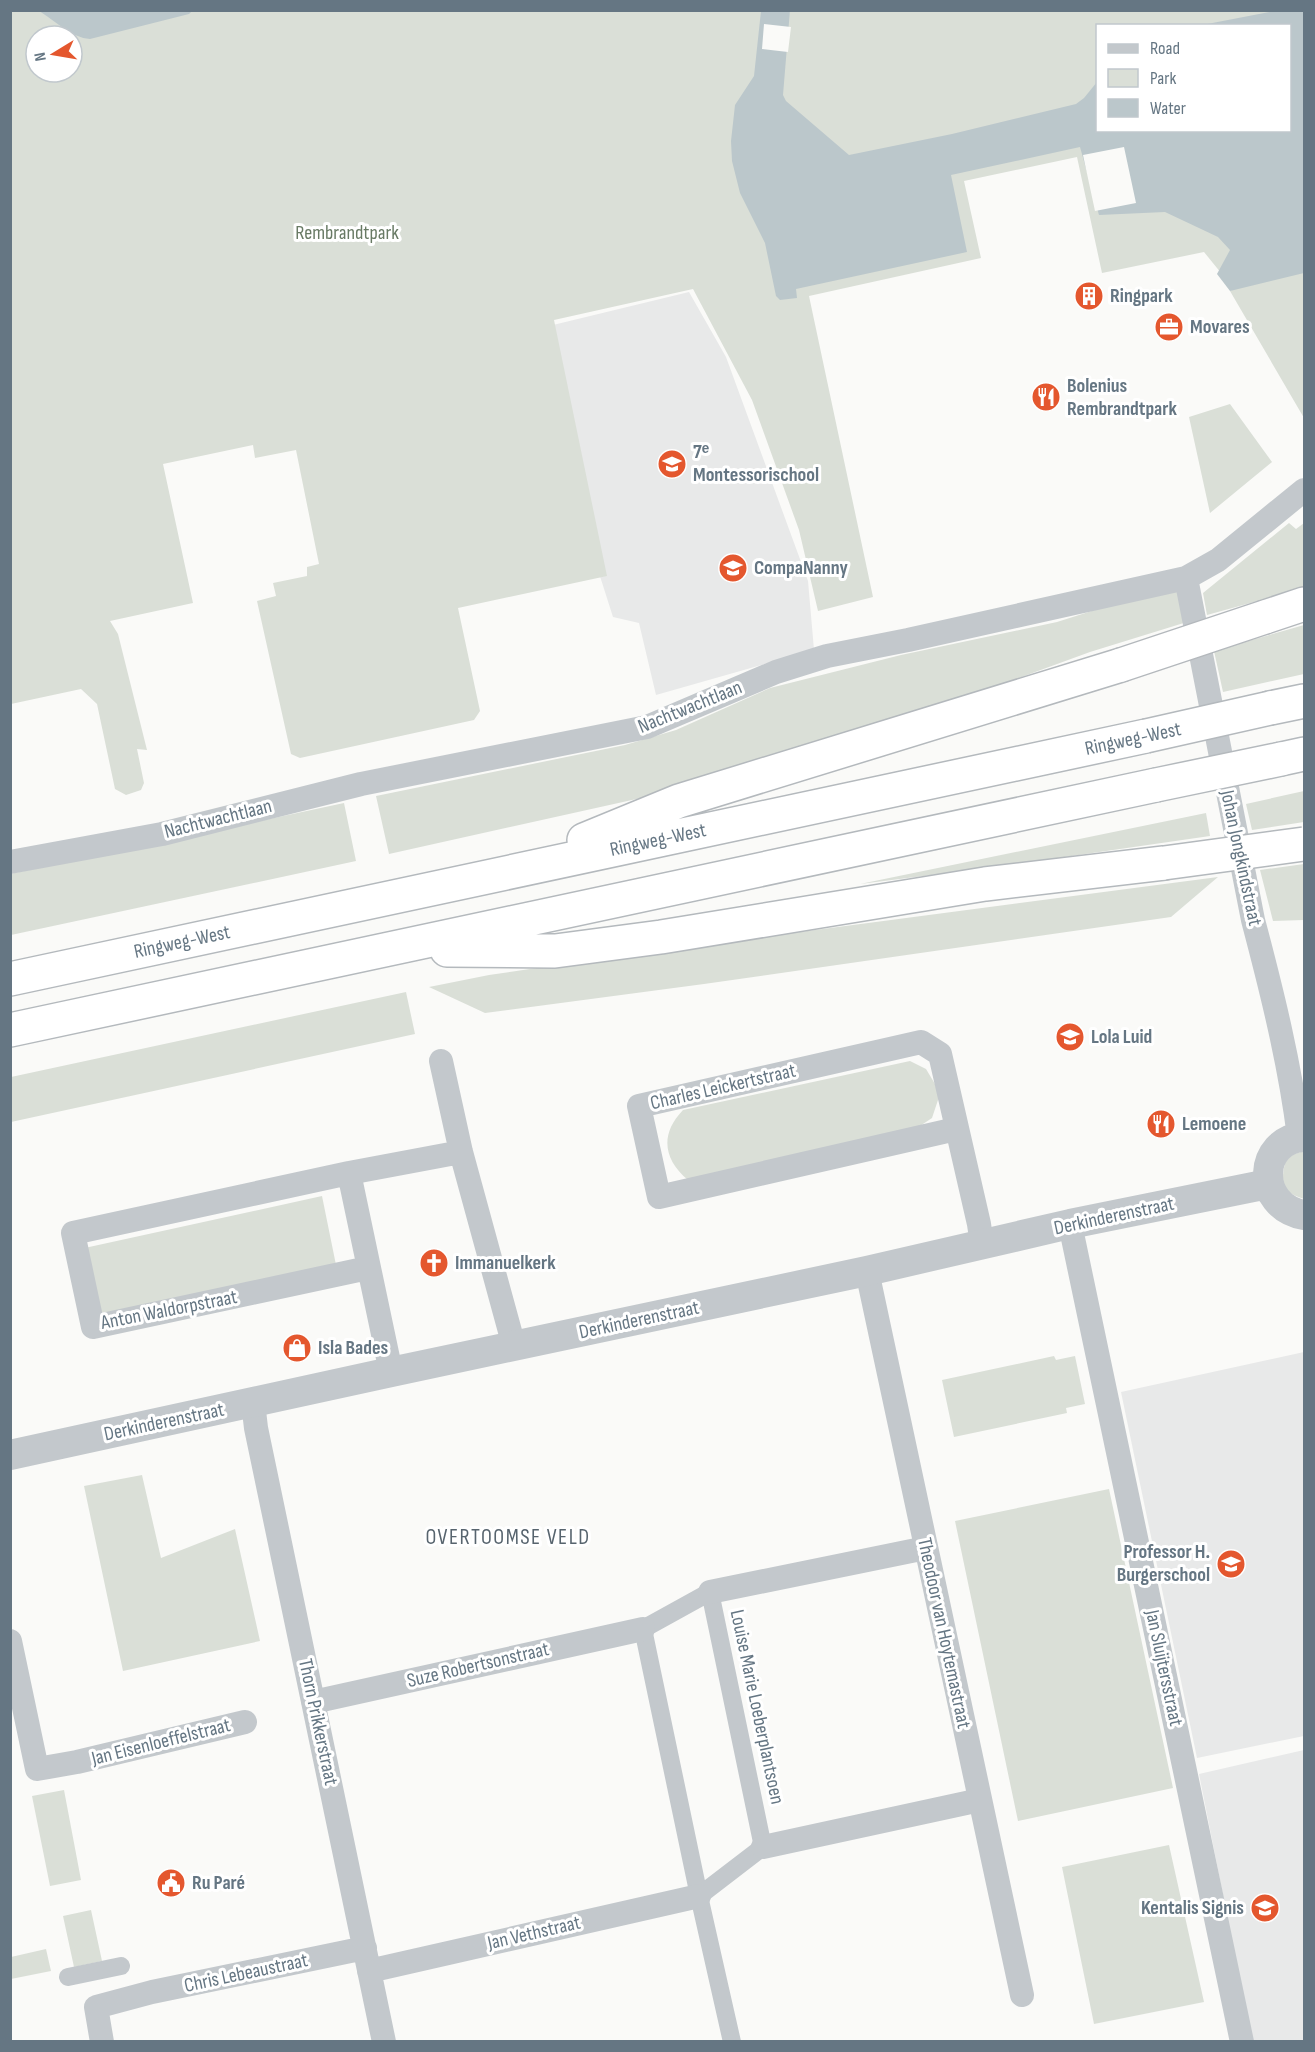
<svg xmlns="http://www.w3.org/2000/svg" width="1315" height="2052" viewBox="0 0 1315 2052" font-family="'Sofia Sans Condensed',sans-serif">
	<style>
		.built { fill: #e8e9e9 }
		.green { fill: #dadfd7; fill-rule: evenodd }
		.water { fill: #bbc7cb }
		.pier { fill: #fafaf8 }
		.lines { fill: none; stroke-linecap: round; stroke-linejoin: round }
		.motorway-casing { stroke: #b4b9bd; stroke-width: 36 }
		.pedestrian { stroke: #c3c8cc; stroke-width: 18 }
		.minor { stroke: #c3c8cc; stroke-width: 24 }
		.tertiary { stroke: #c3c8cc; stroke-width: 30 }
		.motorway { stroke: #fff; stroke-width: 33 }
		.motorway-bridge-casing { stroke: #b4b9bd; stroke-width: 36; stroke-linecap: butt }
		.motorway-bridge { stroke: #fff; stroke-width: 33 }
		.labels { text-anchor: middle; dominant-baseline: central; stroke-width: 6; stroke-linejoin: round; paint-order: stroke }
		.park-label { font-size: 20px; fill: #687a64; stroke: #fff }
		.poi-label { font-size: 20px; font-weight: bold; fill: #657683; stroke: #fff; text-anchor: start }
		.street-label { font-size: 20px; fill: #657683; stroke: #fff }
		.quarter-label { font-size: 22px; letter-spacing: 1.5px; fill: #57646e; stroke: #fff }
	</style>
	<rect width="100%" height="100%" fill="#fafaf8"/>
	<path class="built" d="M 689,292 L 726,357 L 808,581 L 814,650 L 656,695 L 639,623 L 613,617 L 598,570 L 553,325 Z
		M 1304,1352 L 1304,1736 L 1197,1758 L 1121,1392 Z
		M 1304,1750 L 1304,2041 L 1252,2041 L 1199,1774 Z"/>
	<path class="green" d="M 10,11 L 1304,11 L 1304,418 L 1230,291 L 1234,289 L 1204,252 L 1102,273 L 1077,157 L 964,181 L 981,258 L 809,296 L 873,597 L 818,611 L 799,530 L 752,400 L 693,289 L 554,320 L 607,576 L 458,608 L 480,711 L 474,720 L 300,758 L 291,754 L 257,601 L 276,596 L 273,583 L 307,576 L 307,567 L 319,564 L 296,450 L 255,458 L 253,445 L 163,464 L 193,603 L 110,621 L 118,634 L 147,750 L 137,749 L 144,783 L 141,790 L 126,795 L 115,789 L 97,704 L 81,689 L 11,704 ZM 1098,26 L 1290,26 L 1290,130 L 1098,130 ZM 36,36 L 72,36 L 72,72 L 36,72 Z
		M 1230,404 L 1272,462 L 1210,513 L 1189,417 Z
		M 1289,523 L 1296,529 L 1304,523 L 1304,588 L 1207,615 L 1203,593 Z
		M 1180,583 L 1187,622 L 1090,652 L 1002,684 L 883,722 L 641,798 L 389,854 L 376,796 L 625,745 L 676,730 L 770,688 L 901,655 L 1057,622 Z
		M 1304,625 L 1304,674 L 1223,692 L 1214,651 Z
		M 1304,791 L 1304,822 L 1252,830 L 1246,804 Z
		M 344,803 L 356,861 L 11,935 L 10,874 Z
		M 1206,813 L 1210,836 L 995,867 L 860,884 Z
		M 1304,864 L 1304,920 L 1273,921 L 1260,870 Z
		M 1218,877 L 1171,917 L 704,984 L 485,1013 L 429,987 L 489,975 L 617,956 Z
		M 406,992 L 415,1034 L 11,1122 L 11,1077 Z
		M 910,1061 L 926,1069 L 935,1084 L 939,1097 L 932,1118 L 920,1126 L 688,1180 C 663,1159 660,1134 683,1110 Z
		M 1304,1151 L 1304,1199 C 1287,1194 1280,1187 1284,1168 C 1285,1163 1286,1159 1291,1156 C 1294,1154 1300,1152 1304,1151 Z
		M 322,1196 L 336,1265 L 96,1317 L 80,1249 Z
		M 1054,1356 L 1056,1360 L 1075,1356 L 1085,1404 L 1066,1408 L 1067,1413 L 954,1437 L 942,1380 Z
		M 142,1475 L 161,1558 L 235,1529 L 260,1641 L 123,1671 L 84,1486 Z
		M 1109,1489 L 1173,1788 L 1018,1821 L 955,1521 Z
		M 64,1790 L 81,1880 L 50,1886 L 32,1796 Z
		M 1169,1845 L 1204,2002 L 1094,2024 L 1062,1867 Z
		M 91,1910 L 102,1961 L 74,1967 L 63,1916 Z
		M 46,1949 L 51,1971 L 11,1979 L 11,1957 Z"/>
	<path class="water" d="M 790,10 L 783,95 L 786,101 L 849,155 L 952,134 L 1076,104 L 1084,98 L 1097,82 L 1098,130 L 1290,130 L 1290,26 L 1202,25 L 1275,11 L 1304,11 L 1304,273 L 1230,291 L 1217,274 L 1230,250 L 1218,237 L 1165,212 L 1099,215 L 1080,147 L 951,175 L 967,252 L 796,289 L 797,298 L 780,300 L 776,296 L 765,243 L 740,193 L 732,161 L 731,141 L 735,105 L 754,76 L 761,11 Z
		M 39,11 L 192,11 L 189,14 L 90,39 C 72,38 54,20 39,11 Z"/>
	<path class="pier" d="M 764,24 L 791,27 L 788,52 L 762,49 Z
		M 1124,147 L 1136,203 L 1095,211 L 1083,155 Z"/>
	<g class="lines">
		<g class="motorway-casing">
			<path id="motorway" d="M 1265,617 L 1304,604
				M 1270,708 L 1304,701
				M 1281,759 L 1304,754
				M 584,840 L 679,801 L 1121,665
				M 447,950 L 555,951 L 661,937 L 985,884 L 1164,863
				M 10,979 L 1146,736
				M 10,1030 L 1156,785"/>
		</g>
		<path class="pedestrian" d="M 699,1896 L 763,1847 L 710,1592 L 643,1629 L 699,1896 L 732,2042
			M 68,1977 L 121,1966"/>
		<path class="minor" d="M 1186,578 L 1253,920 C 1272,992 1290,1064 1299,1137
			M 10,862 L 162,834 L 361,784 L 647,727 L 776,672 L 827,656 L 908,640 L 1186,578 L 1218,560 L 1304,490
			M 441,1061 L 461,1152 L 514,1346
			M 956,1129 L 659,1197 L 639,1106 L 921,1042 L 940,1054 L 979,1224 L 982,1245
			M 349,1173 L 391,1372
			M 1070,1224 L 1242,2042
			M 368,1268 L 93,1327 L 73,1233 L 349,1173 L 461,1152
			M 867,1271 L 1022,1995
			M 253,1402 L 256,1428 L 384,2042
			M 710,1592 L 926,1548
			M 10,1641 L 37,1769 L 77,1762 L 245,1722
			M 313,1702 L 643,1629
			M 763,1847 L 980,1800
			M 369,1971 L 699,1896
			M 102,2042 L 96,2007 L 152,1992 L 365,1948"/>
		<path class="tertiary" d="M 1304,1137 C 1258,1139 1254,1206 1304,1215
			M 10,1455 L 391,1372 L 867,1271 L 1070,1224 L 1268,1184"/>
		<use href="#motorway" class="motorway"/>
		<g class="motorway-bridge-casing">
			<path id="motorway-bridge" d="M 1121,665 L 1265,617
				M 1146,736 L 1270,708
				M 1156,785 L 1281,759
				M 1164,863 L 1304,844"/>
		</g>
		<use href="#motorway-bridge" class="motorway-bridge"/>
	</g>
	<defs>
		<g id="building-disc" transform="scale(1.5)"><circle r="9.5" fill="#e4572e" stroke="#fff"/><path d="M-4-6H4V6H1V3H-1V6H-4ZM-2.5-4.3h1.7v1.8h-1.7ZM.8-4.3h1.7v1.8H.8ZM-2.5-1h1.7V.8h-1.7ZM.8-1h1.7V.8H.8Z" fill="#fff"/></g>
		<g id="office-disc" transform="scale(1.5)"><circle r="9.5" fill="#e4572e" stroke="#fff"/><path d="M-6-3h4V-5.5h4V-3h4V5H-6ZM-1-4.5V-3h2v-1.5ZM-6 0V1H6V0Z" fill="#fff"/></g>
		<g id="restaurant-disc" transform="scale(1.5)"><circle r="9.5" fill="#e4572e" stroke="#fff"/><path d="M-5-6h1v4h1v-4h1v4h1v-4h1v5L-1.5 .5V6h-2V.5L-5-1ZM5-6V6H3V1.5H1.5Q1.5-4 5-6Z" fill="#fff"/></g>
		<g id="school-disc" transform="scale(1.5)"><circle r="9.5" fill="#e4572e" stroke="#fff"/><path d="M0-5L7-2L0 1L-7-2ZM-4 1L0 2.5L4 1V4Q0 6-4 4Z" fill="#fff"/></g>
		<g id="church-disc" transform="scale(1.5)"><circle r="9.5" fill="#e4572e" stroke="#fff"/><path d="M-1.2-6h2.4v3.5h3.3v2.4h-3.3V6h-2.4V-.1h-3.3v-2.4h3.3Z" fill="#fff"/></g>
		<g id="shop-disc" transform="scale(1.5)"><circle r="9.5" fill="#e4572e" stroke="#fff"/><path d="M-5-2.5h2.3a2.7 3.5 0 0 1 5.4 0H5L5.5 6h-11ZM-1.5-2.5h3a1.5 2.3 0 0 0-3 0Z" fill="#fff"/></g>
		<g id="civic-disc" transform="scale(1.5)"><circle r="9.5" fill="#e4572e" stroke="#fff"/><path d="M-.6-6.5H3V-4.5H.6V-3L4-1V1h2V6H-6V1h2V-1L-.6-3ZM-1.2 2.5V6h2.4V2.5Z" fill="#fff"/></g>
	</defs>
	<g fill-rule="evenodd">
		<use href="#building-disc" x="1089" y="296"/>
		<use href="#office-disc" x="1169" y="327"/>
		<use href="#restaurant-disc" x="1046" y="397"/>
		<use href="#school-disc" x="672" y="464"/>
		<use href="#school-disc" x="733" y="568"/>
		<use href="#school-disc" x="1070" y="1037"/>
		<use href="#restaurant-disc" x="1161" y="1124"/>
		<use href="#church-disc" x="434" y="1263"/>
		<use href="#shop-disc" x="297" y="1348"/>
		<use href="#school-disc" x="1231" y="1564"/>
		<use href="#civic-disc" x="171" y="1883"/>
		<use href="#school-disc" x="1265" y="1908"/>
	</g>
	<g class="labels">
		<g class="park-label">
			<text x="347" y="233">Rembrandtpark</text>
		</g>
		<g class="poi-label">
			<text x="1110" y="296">Ringpark</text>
			<text x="1190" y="327">Movares</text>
			<text x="1067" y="386">Bolenius<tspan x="1067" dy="23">Rembrandtpark</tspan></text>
			<text x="693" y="452">7ᵉ<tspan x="693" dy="23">Montessorischool</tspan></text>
			<text x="754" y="568">CompaNanny</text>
			<text x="1091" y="1037">Lola Luid</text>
			<text x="1182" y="1124">Lemoene</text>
			<text x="455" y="1263">Immanuelkerk</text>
			<text x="318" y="1348">Isla Bades</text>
			<text x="1210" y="1552" text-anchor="end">Professor H.<tspan x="1210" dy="23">Burgerschool</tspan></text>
			<text x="192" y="1883">Ru Paré</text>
			<text x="1244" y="1908" text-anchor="end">Kentalis Signis</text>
		</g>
		<g class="street-label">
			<text transform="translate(690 707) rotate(-22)">Nachtwachtlaan</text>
			<text transform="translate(1133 739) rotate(-12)">Ringweg-West</text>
			<text transform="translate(218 819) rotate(-14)">Nachtwachtlaan</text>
			<text transform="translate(658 840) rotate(-12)">Ringweg-West</text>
			<text transform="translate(1241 858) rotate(78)">Johan Jongkindstraat</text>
			<text transform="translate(182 942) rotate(-12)">Ringweg-West</text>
			<text transform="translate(723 1087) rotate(-13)">Charles Leickertstraat</text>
			<text transform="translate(1114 1216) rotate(-12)">Derkinderenstraat</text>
			<text transform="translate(169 1310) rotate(-11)">Anton Waldorpstraat</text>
			<text transform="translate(639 1320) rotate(-12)">Derkinderenstraat</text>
			<text transform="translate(164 1422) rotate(-12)">Derkinderenstraat</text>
			<text transform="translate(944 1633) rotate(78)">Theodoor van Hoytemastraat</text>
			<text transform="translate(478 1665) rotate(-13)">Suze Robertsonstraat</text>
			<text transform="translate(1164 1668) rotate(78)">Jan Sluijtersstraat</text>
			<text transform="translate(757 1707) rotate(78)">Louise Marie Loeberplantsoen</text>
			<text transform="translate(318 1722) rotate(78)">Thorn Prikkerstraat</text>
			<text transform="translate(161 1742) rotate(-14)">Jan Eisenloeffelstraat</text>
			<text transform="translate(534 1933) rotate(-13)">Jan Vethstraat</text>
			<text transform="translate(246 1973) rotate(-12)">Chris Lebeaustraat</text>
		</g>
		<g class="quarter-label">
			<text x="508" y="1537">OVERTOOMSE VELD</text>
		</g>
	</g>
	<rect width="1315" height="2052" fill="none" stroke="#657683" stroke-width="24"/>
	<rect x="1096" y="24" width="195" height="108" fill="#ffffff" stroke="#c1c8cd" stroke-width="1.5"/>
	<rect x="1108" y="44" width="30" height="9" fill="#c3c8cc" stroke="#c1c8cd" stroke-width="1.5"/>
	<text x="1150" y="54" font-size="18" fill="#657683">Road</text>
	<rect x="1108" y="69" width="30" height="18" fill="#dadfd7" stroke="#c1c8cd" stroke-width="1.5"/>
	<text x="1150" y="84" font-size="18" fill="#657683">Park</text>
	<rect x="1108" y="99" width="30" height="18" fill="#bbc7cb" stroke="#c1c8cd" stroke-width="1.5"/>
	<text x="1150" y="114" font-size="18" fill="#657683">Water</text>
	<g transform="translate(54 54) rotate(259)"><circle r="28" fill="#ffffff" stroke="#c1c8cd" stroke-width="1.5"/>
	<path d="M0-4.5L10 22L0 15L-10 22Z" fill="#e4572e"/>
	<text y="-9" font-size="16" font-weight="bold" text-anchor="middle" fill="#657683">N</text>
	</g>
</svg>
